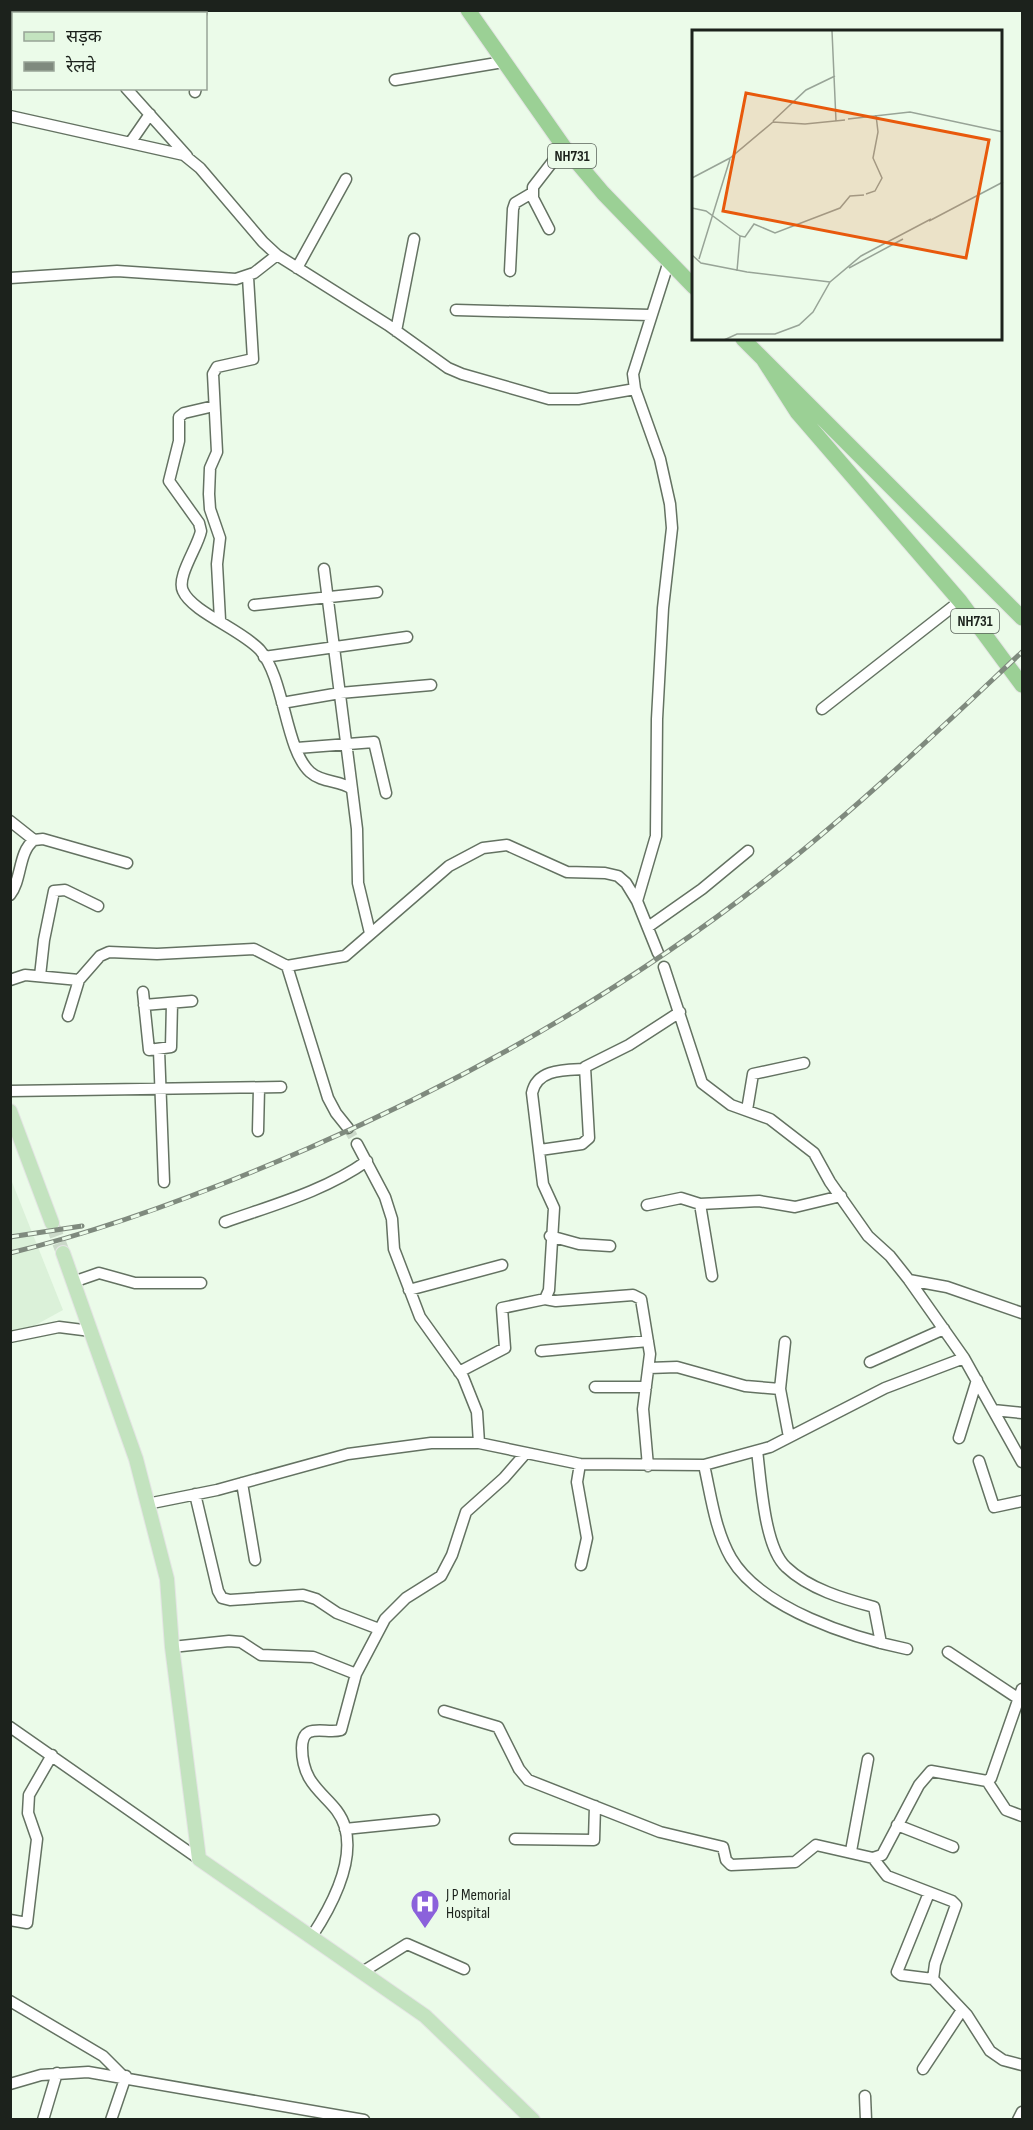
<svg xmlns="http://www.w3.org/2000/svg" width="1033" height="2130" viewBox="0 0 1033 2130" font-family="'Sofia Sans Condensed','Noto Sans Devanagari',sans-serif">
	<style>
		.built { fill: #dbf1d9 }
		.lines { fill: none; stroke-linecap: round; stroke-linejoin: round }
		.minor-tunnel { stroke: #ccdaca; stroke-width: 10; stroke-dasharray: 10 5; stroke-linecap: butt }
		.major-tunnel { stroke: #ccdaca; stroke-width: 14; stroke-dasharray: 14 7; stroke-linecap: butt }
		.minor-casing { stroke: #647262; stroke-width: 13 }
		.major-casing { stroke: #e4e4e4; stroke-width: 16 }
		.highway-casing { stroke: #e4e4e4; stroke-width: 17 }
		.minor { stroke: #fff; stroke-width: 10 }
		.major { stroke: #c3e3bf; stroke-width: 14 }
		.highway { stroke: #9bd095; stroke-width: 15 }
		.rail-casing { stroke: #7f8a7e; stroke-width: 5 }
		.rail { stroke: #ebfbe9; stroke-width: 3; stroke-dasharray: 9; stroke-linecap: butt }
		.labels { text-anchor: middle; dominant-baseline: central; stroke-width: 4.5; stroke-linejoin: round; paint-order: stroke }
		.shield { fill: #ebfbe9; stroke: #5a635a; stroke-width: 1.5 }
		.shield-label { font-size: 15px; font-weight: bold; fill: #1c221c }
		.poi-label { font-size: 16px; fill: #1c221c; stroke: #ebfbe9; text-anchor: start }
		.inset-road { fill: none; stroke: #98a497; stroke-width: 1.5 }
		.view { fill: #e8590c; fill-opacity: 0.15; stroke: #e8590c; stroke-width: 3 }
		.inset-edge { fill: none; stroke: #1c221c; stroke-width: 3 }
	</style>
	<rect width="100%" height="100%" fill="#ebfbe9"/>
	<path class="built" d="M 10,1177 L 63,1310 L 32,1327 L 11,1332 Z"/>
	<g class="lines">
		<path class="minor-tunnel" d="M 348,1128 L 357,1144"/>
		<path class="major-tunnel" d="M 52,1223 L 63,1253"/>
		<g class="minor-casing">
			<path id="minor" d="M 44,10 L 47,14
				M 201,10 L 201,14
				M 395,80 L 503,62
				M 126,88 L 187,156
				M 195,92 L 196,88
				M 10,116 L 184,155 L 200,168 L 263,242 L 277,255 L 388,325 L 448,368 L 462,374 L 549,399 L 578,399 L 635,389
				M 130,143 L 150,114
				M 549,229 L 533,198 L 533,187 L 564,147
				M 297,268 L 346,179
				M 510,271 L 513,209 L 515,203 L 532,193
				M 10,278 L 117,271 L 236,279 L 254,273 L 277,255
				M 456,310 L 650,315
				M 396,331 L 414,239
				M 214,406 L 184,413 L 179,417 L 179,441 L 169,481 L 199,523 L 201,531 C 198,547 176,577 183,591 C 192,612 242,630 260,650 C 285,679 285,749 310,772 C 322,783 340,780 352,789 L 357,829 L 358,883 L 370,933
				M 324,569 L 352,789
				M 254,605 L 377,592
				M 220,620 L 217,564 L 220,538 L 210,509 L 209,494 L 210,468 L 217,452 L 213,374 L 217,367 L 253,359 L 248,277
				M 264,657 L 407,637
				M 282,703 L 340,693 L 431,685
				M 822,709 L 960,601
				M 297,748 L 374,742 L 386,793
				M 10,821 L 34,840
				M 10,895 C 22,880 18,852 34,840 L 43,839 L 127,863
				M 637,901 L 656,836 L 657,719 L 663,608 L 672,528 L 670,504 L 660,459 L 635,389 L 633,374 L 669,261
				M 648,927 L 702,889 L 748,851
				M 287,966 L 328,1098 L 336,1113 L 348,1128
				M 664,967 L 702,1083 L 731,1105 L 770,1119 L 814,1153 L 830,1182 L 868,1236 L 890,1256 L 909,1280 L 964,1358 L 1022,1462
				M 40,976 L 44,940 L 54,891 L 65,890 L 98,906
				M 10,980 L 25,975 L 79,980 L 100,956 L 109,952 L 157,954 L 254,949 L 287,966 L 345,956 L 449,866 L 483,848 L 507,845 L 567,872 L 605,873 L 618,876 L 626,883 L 637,901 L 658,953
				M 143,992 L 149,1050 L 171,1047 L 172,1003
				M 144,1005 L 192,1001
				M 68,1016 L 79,980
				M 159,1050 L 164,1182
				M 10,1091 L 281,1087
				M 747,1110 L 753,1074 L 804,1063
				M 258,1131 L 259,1088
				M 357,1144 L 385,1197 L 392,1219 L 394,1249 L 420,1317 L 463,1377 L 477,1412 L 479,1443
				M 540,1150 L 582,1144 L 589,1138 L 585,1067 L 629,1045 L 680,1012
				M 700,1204 L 712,1276
				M 647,1205 L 681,1198 L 700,1204 L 759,1201 L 795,1207 L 841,1196
				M 225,1222 C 273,1205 325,1191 367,1161
				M 550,1236 L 579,1244 L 610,1246
				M 909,1280 L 947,1287 L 1022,1313
				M 73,1282 L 99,1273 L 135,1283 L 201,1283
				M 409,1290 L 502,1265
				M 545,1299 L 556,1301 L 633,1295 L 641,1299 L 650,1354 L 643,1409 L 648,1466
				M 10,1337 L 59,1327 L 91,1331
				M 785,1342 L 780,1389 L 789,1437
				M 541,1351 L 648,1341
				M 870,1362 L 944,1329
				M 649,1368 L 677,1367 L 745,1386 L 780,1389
				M 459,1372 L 505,1348 L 502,1308 L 545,1299 L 549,1290 L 554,1208 L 543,1184 L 532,1093 C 537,1069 564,1070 584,1069
				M 595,1387 L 646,1387
				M 993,1410 L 1022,1413
				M 959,1438 L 977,1380
				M 757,1451 C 761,1480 764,1547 786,1567 C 809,1589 844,1599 874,1607 L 881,1643
				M 979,1461 L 994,1507 L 1022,1501
				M 580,1464 L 577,1482 L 587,1538 L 581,1565
				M 704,1465 C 711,1496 715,1530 731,1558 C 761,1609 853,1638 907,1649
				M 242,1483 L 255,1560
				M 195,1494 L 218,1591 L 222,1598 L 230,1600 L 303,1595 L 316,1599 L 337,1613 L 379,1629
				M 147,1504 L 217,1490 L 348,1454 L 431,1443 L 479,1443 L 580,1464 L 704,1465 L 770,1447 L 885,1388 L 964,1358
				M 172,1647 L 229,1641 L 241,1642 L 261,1655 L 313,1657 L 356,1674
				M 948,1652 L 1022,1701
				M 444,1711 L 498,1727 L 519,1769 L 528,1780 L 660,1832 L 723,1847 L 726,1860 L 731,1865 L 795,1862 L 816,1845 L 873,1858 L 882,1855 L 919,1785 L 931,1771 L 987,1781 L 991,1778 L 1022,1689
				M 10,1727 L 199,1859
				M 987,1781 L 1006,1810 L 1022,1816
				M 897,1825 L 953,1847
				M 345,1829 L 434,1820
				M 515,1839 L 594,1840 L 595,1806
				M 851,1851 L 868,1759
				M 873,1858 L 887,1876 L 952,1901 L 956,1905 L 935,1964 L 933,1979 L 967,2015 L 990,2051 L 1003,2060 L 1022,2065
				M 929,1893 L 897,1972 L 901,1975 L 933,1979
				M 10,1920 L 27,1923 L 37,1839 L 28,1813 L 29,1795 L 52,1755
				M 312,1936 C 331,1907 355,1863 345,1827 C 336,1796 302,1792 302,1748 C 302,1743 303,1735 309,1732 C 318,1728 331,1733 341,1730 L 356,1674 L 385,1619 L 406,1598 L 441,1576 L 452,1555 L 466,1512 L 504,1478 L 525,1454
				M 364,1971 L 407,1944 L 464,1969
				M 10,2001 L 103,2056 L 122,2075
				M 923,2069 L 962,2010
				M 10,2084 L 41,2075 L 88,2072 L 364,2120
				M 865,2096 L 866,2120
				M 43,2120 L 57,2073
				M 111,2120 L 126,2076
				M 1018,2120 L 1022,2112"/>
		</g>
		<g class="major-casing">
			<path id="major" d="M 10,1111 L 52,1223
				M 63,1253 L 136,1459 L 167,1579 L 172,1647 L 199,1859 L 425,2016 L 533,2120"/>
		</g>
		<g class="highway-casing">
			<path id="highway" d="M 468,10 L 564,147 L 603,193 L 694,287
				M 743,339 L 1022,618
				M 763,359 L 797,412 L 960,601 L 1022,685"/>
		</g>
		<use href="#minor" class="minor"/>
		<use href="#major" class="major"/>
		<use href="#highway" class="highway"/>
		<g class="rail-casing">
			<path id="rail" d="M 10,1237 L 82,1226
				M 10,1253 C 113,1228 212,1190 309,1148 C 476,1075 634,985 777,871 C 863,803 942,727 1022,652"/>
		</g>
		<use href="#rail" class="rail"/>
	</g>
	<defs>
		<g id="hospital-pin" transform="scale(1.5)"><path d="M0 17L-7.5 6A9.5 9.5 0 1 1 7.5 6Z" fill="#8b61db" stroke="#ebfbe9"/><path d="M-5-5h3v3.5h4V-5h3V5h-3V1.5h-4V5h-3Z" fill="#fff"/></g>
	</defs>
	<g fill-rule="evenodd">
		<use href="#hospital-pin" x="425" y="1904"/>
	</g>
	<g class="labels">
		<g class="shield">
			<rect x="548" y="144" width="48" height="24" rx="4.5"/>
			<rect x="951" y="609" width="48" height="24" rx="4.5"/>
		</g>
		<g class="shield-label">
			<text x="572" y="156">NH731</text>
			<text x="975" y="621">NH731</text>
		</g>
		<g class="poi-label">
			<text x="446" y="1895">J P Memorial<tspan x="446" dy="18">Hospital</tspan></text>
		</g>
	</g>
	<g transform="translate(692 30)">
		<rect width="310" height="310" fill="#ebfbe9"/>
		<path class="inset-road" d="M 140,1 L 144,91M 156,89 L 218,82 L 311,102M 81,91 L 114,60 L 143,46M 0,148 L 38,128 L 81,92 L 113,94 L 153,90M 174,164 L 183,161 L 190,148 L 181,128 L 186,102 L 184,85M 0,178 L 14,181 L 48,206 L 45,241M 237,191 L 311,152M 48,206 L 53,207 L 62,194 L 83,203 L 148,178 L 158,166 L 172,165M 0,225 L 9,233 L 55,242 L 138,252M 7,229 L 38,129M 157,238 L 211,209M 32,310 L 45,304 L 83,304 L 107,295 L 121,282 L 138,252 L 169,226 L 239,189"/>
		<path class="view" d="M 54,63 L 297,110 L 274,228 L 31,181 Z"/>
		<rect width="310" height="310" class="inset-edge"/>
	</g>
	<rect width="1033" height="2130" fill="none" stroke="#1c221c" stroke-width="24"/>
	<rect x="12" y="12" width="195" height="78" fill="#ebfbe9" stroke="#98a497" stroke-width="1.5"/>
	<rect x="24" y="32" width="30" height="9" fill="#c3e3bf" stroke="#98a497" stroke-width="1.5"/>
	<text x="66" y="42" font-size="18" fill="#1c221c">सड़क</text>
	<rect x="24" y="62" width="30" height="9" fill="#7f8a7e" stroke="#98a497" stroke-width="1.5"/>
	<text x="66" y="72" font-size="18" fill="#1c221c">रेलवे</text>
</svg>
